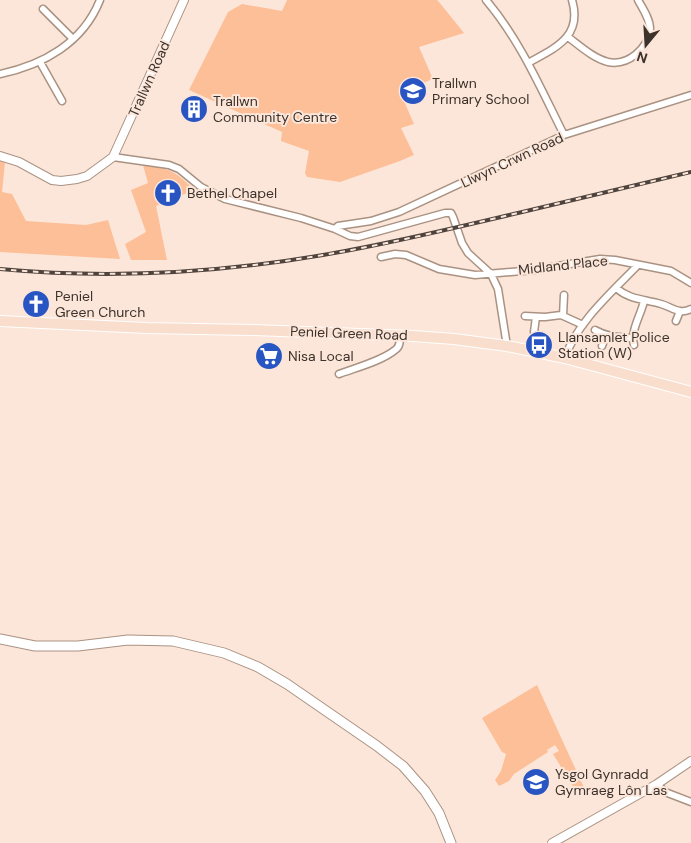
<svg xmlns="http://www.w3.org/2000/svg" width="691" height="843" viewBox="0 0 691 843" font-family="'DM Sans',sans-serif">
	<style>
		.green { fill: #fdbf97 }
		.lines { fill: none; stroke-linecap: round; stroke-linejoin: round }
		.minor-casing { stroke: #aa9282; stroke-width: 9 }
		.tertiary-casing { stroke: #aa9282; stroke-width: 10 }
		.secondary-casing { stroke: #aa9282; stroke-width: 11 }
		.primary-casing { stroke: #fff; stroke-width: 12 }
		.minor { stroke: #fff; stroke-width: 6 }
		.tertiary { stroke: #fff; stroke-width: 8 }
		.secondary { stroke: #fff; stroke-width: 9 }
		.primary { stroke: #f9decd; stroke-width: 10 }
		.rail-casing { stroke: #4f443d; stroke-width: 4 }
		.rail { stroke: #fce6d9; stroke-width: 2; stroke-dasharray: 5.5; stroke-linecap: butt }
		.labels { text-anchor: middle; dominant-baseline: central; stroke-width: 4; stroke-linejoin: round; paint-order: stroke }
		.street-label { font-size: 14px; fill: #3c322b; stroke: #fce6d9 }
		.poi-label { font-size: 14px; fill: #3c322b; stroke: #fce6d9; text-anchor: start }
	</style>
	<rect width="100%" height="100%" fill="#fce6d9"/>
	<path class="green" d="M 287,0 L 437,0 L 439,2 L 464,33 L 419,47 L 433,79 L 400,92 L 414,124 L 401,128 L 414,155 L 400,161 L 340,182 L 307,177 L 305,173 L 309,151 L 281,141 L 282,132 L 189,90 L 228,12 L 242,4 L 282,11 Z
		M 0,161 L 5,162 L 2,192 L 12,194 L 26,221 L 86,225 L 108,220 L 120,259 L 0,252 Z
		M 143,165 C 169,168 176,171 194,190 L 156,206 L 167,260 L 131,260 L 125,244 L 146,232 L 131,190 L 148,183 Z
		M 537,685 L 586,792 L 576,791 L 553,754 L 559,751 L 555,745 L 547,750 L 548,752 L 514,774 L 509,781 L 499,786 L 495,780 L 501,771 L 506,754 L 502,752 L 482,718 Z"/>
	<g class="lines">
		<g class="minor-casing">
			<path id="minor" d="M 486,0 C 520,40 541,89 564,135
				M 43,9 L 73,39
				M 568,37 C 580,46 593,58 608,62 C 628,66 648,49 650,29 C 650,19 643,9 638,0
				M 40,62 L 62,101
				M 528,63 C 555,48 583,37 572,0
				M 0,74 C 43,65 83,43 100,0
				M 113,157 L 169,165 L 179,169 L 201,187 L 225,199 L 301,218 L 335,229 L 350,236 L 358,237 L 445,213 L 451,213 L 453,217 L 462,243 L 468,253 L 491,274 L 498,289 L 507,346
				M 335,229 L 338,226 L 371,221 L 399,212 L 564,135 L 691,95
				M 381,257 L 395,254 L 406,255 L 439,269 L 475,275 L 534,270 L 600,259 L 615,260 L 671,271 L 691,283
				M 616,288 C 630,300 644,299 661,304 C 672,307 679,315 691,309
				M 525,316 L 545,317 L 561,315 L 583,325
				M 563,316 L 564,295
				M 676,321 L 680,311
				M 595,330 C 607,337 618,337 632,338
				M 534,332 L 536,317
				M 634,345 C 630,331 641,315 644,301
				M 602,346 L 606,335
				M 565,358 C 576,323 613,291 638,265
				M 339,374 C 355,368 382,361 395,350 C 400,347 400,341 400,335
				M 657,784 L 665,792 L 691,802"/>
		</g>
		<g class="tertiary-casing">
			<path id="tertiary" d="M 0,156 L 19,162 L 52,180 L 61,181 L 77,179 L 87,176 L 113,157 L 184,0
				M 552,843 L 657,784 L 691,761"/>
		</g>
		<g class="secondary-casing">
			<path id="secondary" d="M 0,639 L 35,646 L 78,646 L 128,640 L 173,641 L 224,653 L 258,667 L 287,684 L 377,746 L 403,766 L 425,791 L 439,813 L 451,843"/>
		</g>
		<g class="primary-casing">
			<path id="primary" d="M 0,321 L 146,328 L 252,330 L 413,336 L 454,339 L 507,346 L 565,358 L 691,392"/>
		</g>
		<use href="#minor" class="minor"/>
		<use href="#tertiary" class="tertiary"/>
		<use href="#secondary" class="secondary"/>
		<use href="#primary" class="primary"/>
		<g class="rail-casing">
			<path id="rail" d="M 0,269 C 107,279 218,273 323,255 C 389,244 454,228 518,213 C 576,199 633,186 691,172"/>
		</g>
		<use href="#rail" class="rail"/>
	</g>
	<defs>
		<g id="school-disc" transform="scale(1.4375)"><circle r="9.5" fill="#2955c3" stroke="#fce6d9"/><path d="M0-5L7-2L0 1L-7-2ZM-4 1L0 2.5L4 1V4Q0 6-4 4Z" fill="#fff"/></g>
		<g id="building-disc" transform="scale(1.4375)"><circle r="9.5" fill="#2955c3" stroke="#fce6d9"/><path d="M-4-6H4V6H1V3H-1V6H-4ZM-2.5-4.3h1.7v1.8h-1.7ZM.8-4.3h1.7v1.8H.8ZM-2.5-1h1.7V.8h-1.7ZM.8-1h1.7V.8H.8Z" fill="#fff"/></g>
		<g id="church-disc" transform="scale(1.4375)"><circle r="9.5" fill="#2955c3" stroke="#fce6d9"/><path d="M-1.2-6h2.4v3.5h3.3v2.4h-3.3V6h-2.4V-.1h-3.3v-2.4h3.3Z" fill="#fff"/></g>
		<g id="bus-disc" transform="scale(1.4375)"><circle r="9.5" fill="#2955c3" stroke="#fce6d9"/><path d="M-5-6H5V4H4V6H2V4H-2V6H-4V4H-5ZM-3.5-4V0h7V-4ZM-3.5 1.2v1.5H-2V1.2ZM2 1.2v1.5H3.5V1.2Z" fill="#fff"/></g>
		<g id="supermarket-disc" transform="scale(1.4375)"><circle r="9.5" fill="#2955c3" stroke="#fce6d9"/><path d="M-6-5.5h2.5l.6 2H6L4.5 2H-2.5L-4.4-4H-6ZM-1.5 3.2a1.3 1.3 0 1 0 .1 0ZM3 3.2a1.3 1.3 0 1 0 .1 0Z" fill="#fff"/></g>
	</defs>
	<g fill-rule="evenodd">
		<use href="#school-disc" x="413" y="91"/>
		<use href="#building-disc" x="194" y="109"/>
		<use href="#church-disc" x="168" y="193"/>
		<use href="#church-disc" x="36" y="304"/>
		<use href="#bus-disc" x="539" y="345"/>
		<use href="#supermarket-disc" x="269" y="356"/>
		<use href="#school-disc" x="536" y="782"/>
	</g>
	<g class="labels">
		<g class="street-label">
			<text transform="translate(149 79) rotate(-66)">Trallwn Road</text>
			<text transform="translate(512 160) rotate(-25)">Llwyn Crwn Road</text>
			<text transform="translate(563 265) rotate(-6)">Midland Place</text>
			<text transform="translate(349 333) rotate(2)">Peniel Green Road</text>
		</g>
		<g class="poi-label">
			<text x="432" y="83">Trallwn<tspan x="432" dy="16">Primary School</tspan></text>
			<text x="213" y="101">Trallwn<tspan x="213" dy="16">Community Centre</tspan></text>
			<text x="187" y="193">Bethel Chapel</text>
			<text x="55" y="296">Peniel<tspan x="55" dy="16">Green Church</tspan></text>
			<text x="558" y="337">Llansamlet Police<tspan x="558" dy="16">Station (W)</tspan></text>
			<text x="288" y="356">Nisa Local</text>
			<text x="555" y="774">Ysgol Gynradd<tspan x="555" dy="16">Gymraeg Lôn Las</tspan></text>
		</g>
	</g>
	<g transform="translate(646 45) rotate(198)" stroke="#fce6d9" stroke-width="4" paint-order="stroke">
	<path d="M0-4L9 19L0 12L-9 19Z" fill="#3c322b"/>
	<text y="-8" font-size="14" font-weight="bold" text-anchor="middle" fill="#3c322b">N</text>
	</g>
</svg>
